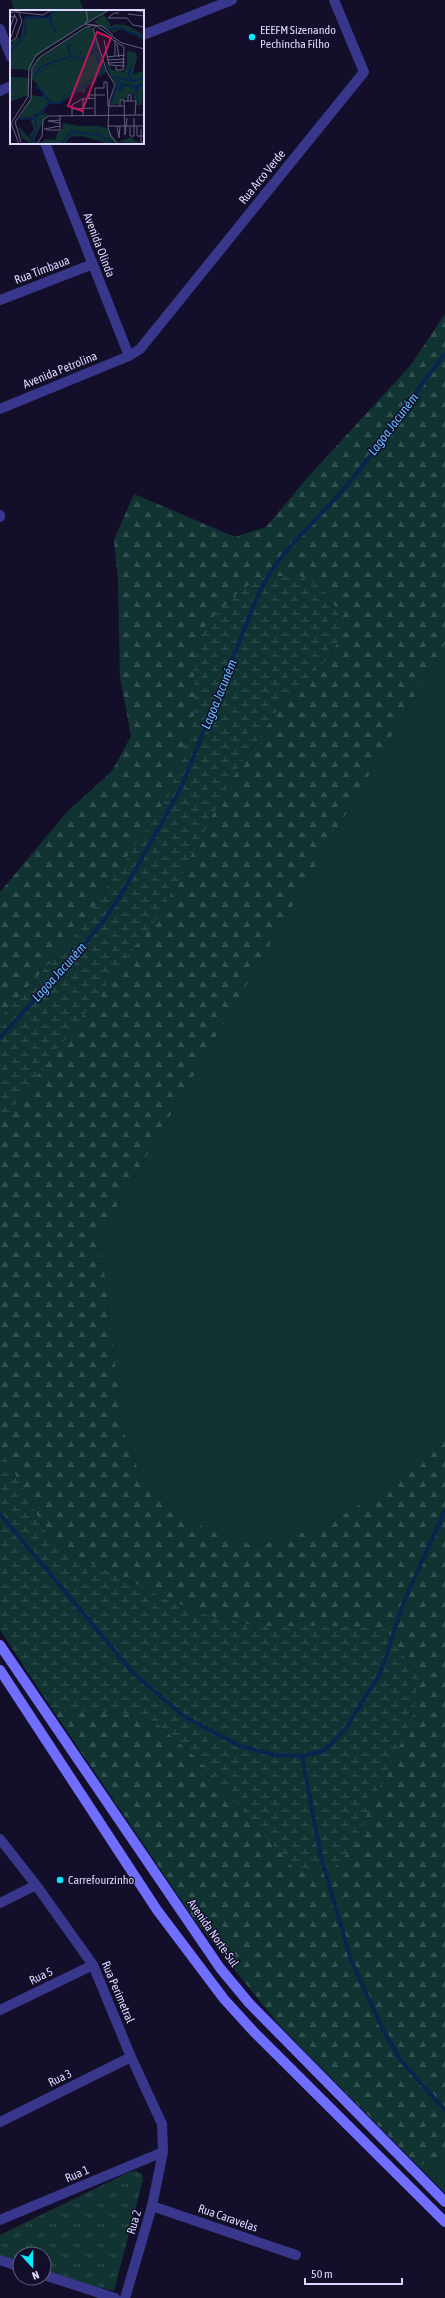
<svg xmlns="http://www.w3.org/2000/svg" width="445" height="2298" viewBox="0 0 445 2298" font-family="'Asap Condensed',sans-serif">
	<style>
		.grass { fill: #113432 }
		.forest { fill: url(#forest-firs) }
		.wetland { fill: url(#wetland-marsh) }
		.park { fill: url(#park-tufts) }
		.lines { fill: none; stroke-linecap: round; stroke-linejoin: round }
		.stream { stroke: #09244e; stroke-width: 4 }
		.street { stroke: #38378c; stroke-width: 10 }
		.secondary { stroke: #6f6eff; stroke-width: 10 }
		.poi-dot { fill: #03ebff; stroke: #130f2a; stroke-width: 1.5 }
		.labels { text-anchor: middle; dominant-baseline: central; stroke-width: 3; stroke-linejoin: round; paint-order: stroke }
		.poi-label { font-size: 12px; fill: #dbd7ff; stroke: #130f2a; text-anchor: start }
		.street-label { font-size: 12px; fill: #dbd7ff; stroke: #130f2a }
		.water-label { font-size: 13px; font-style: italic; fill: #65bbff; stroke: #130f2a }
		.inset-river { fill: none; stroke: #09244e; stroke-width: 2 }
		.inset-road { fill: none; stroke: #635f7f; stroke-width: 1 }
		.view { fill: #c2185b; fill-opacity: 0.15; stroke: #c2185b; stroke-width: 2 }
		.inset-edge { fill: none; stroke: #dbd7ff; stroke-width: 2 }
	</style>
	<defs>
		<pattern id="forest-firs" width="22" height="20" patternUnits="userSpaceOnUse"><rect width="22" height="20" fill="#113432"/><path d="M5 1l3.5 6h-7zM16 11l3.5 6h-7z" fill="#335151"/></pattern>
		<pattern id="wetland-marsh" width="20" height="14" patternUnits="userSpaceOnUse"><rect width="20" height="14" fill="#113432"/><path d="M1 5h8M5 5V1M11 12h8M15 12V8" fill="none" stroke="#335151"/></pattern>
		<pattern id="park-tufts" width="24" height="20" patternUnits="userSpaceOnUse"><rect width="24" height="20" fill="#113432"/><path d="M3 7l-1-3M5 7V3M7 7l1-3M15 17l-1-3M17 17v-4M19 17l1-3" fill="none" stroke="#335151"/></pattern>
	</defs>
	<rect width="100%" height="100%" fill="#130f2a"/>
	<path class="grass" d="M 11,0 L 80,0 L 84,11 L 15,11 Z
		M 445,644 L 445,1440 L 421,1465 L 326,1526 L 255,1546 L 203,1527 L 165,1502 L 139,1472 L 123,1429 L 100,1236 Z
		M 445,2154 L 445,2193 L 418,2166 Z"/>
	<path class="forest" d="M 445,314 L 445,644 L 100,1236 L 123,1429 L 139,1472 L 165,1502 L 203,1527 L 255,1546 L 326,1526 L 421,1465 L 445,1440 L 445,2154 L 418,2166 L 279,2025 L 194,1919 L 52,1709 L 123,1713 L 156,1723 L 198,1759 L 260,1828 L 359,1840 L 367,1814 L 386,1629 L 349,1626 L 257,1626 L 210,1616 L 160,1597 L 127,1579 L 80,1559 L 48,1536 L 0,1446 L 0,1125 L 281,705 L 333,654 L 212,618 L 201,634 L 195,661 L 194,716 L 169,795 L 73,938 L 0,1017 L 0,892 L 67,812 L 112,771 L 131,736 L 120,677 L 118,581 L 114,540 L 134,494 L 235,537 L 266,527 L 308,477 L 410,366 Z"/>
	<path class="wetland" d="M 262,576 L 300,576 L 321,587 L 340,613 L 341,631 L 333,654 L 281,705 L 235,773 L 162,911 L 0,1125 L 0,1017 L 73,938 L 169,795 L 194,716 L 195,661 L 201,634 L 212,618 L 241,590 Z
		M 0,1446 L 48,1536 L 80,1559 L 127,1579 L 160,1597 L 210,1616 L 257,1626 L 349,1626 L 386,1629 L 419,1679 L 413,1718 L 367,1814 L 359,1841 L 334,1868 L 296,1871 L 198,1759 L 156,1723 L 123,1713 L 52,1709 L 0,1630 Z"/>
	<path class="park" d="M 136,2171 L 142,2174 L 143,2180 L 114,2291 L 44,2273 L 44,2254 L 20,2254 L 20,2267 L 0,2262 L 0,2235 L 129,2172 Z"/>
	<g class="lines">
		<path class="stream" d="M 0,1038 L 82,947 L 107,916 L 128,883 L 181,788 L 258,595 C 279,549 318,521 349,483 C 383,441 412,395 445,354
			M 0,1514 L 134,1674 L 185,1717 L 240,1746 L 274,1755 L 302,1756 L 324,1751 L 346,1728 L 381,1672 L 403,1604 L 445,1510
			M 302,1756 L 321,1857 L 351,1960 L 383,2030 L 402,2062 L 445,2110"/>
		<path class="street" d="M 0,29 L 11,57
			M 143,35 L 232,0
			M 0,91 L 11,86
			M 45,143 L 129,356
			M 0,300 L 93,264
			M 0,409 L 129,356 L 140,349 L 364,72 L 334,0
			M 0,515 L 0,517
			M 0,1839 L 36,1885 L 93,1965 L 131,2057 L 162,2124 L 163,2152 L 152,2206 L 125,2298
			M 0,1903 L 36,1885
			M 0,2010 L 93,1965
			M 0,2122 L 131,2057
			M 152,2206 L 296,2255
			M 0,2220 L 163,2152
			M 0,2260 L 20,2267
			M 44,2275 L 115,2298"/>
		<path class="secondary" d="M 0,1645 L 220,1968 L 249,2003 L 445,2202
			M 0,1670 L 157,1910 L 224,1999 L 254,2032 L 445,2222"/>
	</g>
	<g class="poi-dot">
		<circle cx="252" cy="37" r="4"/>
		<circle cx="60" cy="1880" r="4"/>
	</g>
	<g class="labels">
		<g class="poi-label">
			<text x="260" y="30">EEEFM Sizenando<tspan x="260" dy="14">Pechincha Filho</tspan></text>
			<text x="68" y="1880">Carrefourzinho</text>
		</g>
		<g class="street-label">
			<text transform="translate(262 177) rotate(-51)">Rua Arco Verde</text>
			<text transform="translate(99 245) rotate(69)">Avenida Olinda</text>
			<text transform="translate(42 270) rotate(-21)">Rua Timbaua</text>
			<text transform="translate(60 370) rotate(-22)">Avenida Petrolina</text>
			<text transform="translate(213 1933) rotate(55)">Avenida Norte-Sul</text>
			<text transform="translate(41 1976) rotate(-26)">Rua 5</text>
			<text transform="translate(118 1992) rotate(67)">Rua Perimetral</text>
			<text transform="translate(60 2078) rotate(-26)">Rua 3</text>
			<text transform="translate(77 2174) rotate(-23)">Rua 1</text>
			<text transform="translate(228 2218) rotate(19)">Rua Caravelas</text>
			<text transform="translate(134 2222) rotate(-74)">Rua 2</text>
		</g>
		<g class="water-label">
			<text transform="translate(393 424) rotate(-53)">Lagoa Jacuném</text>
			<text transform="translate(219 694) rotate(-68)">Lagoa Jacuném</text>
			<text transform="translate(59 972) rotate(-48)">Lagoa Jacuném</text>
		</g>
	</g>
	<g transform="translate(10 10)">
		<rect width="134" height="134" fill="#130f2a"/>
		<path d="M 42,0 L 98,0 L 34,41 L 25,48 L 20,60 L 3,59 L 0,60 L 0,66 L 0,37 L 5,29 L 11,27 L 14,8 L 20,6 L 38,8 L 42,6 L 40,3 ZM 94,4 L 103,20 L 108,20 L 104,23 L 84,12 ZM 77,17 L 81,17 L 86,27 L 79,29 L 73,42 L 67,43 L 58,34 L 57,43 L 48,44 L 28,53 L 31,61 L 57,51 L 83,49 L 86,52 L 85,61 L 53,87 L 38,87 L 43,93 L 34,97 L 34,103 L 23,105 L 15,99 L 23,85 L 31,87 L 34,84 L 21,67 L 26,50 ZM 0,67 L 20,68 L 18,85 L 0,92 ZM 8,116 L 21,130 L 22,134 L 12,128 ZM 61,118 L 68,122 L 77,121 L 99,134 L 72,126 L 60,127 L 55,134 L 51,134 Z" fill="#113432"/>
		<path d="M 105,14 L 116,15 L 134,25 L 134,30 L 113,19 L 102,20 L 100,17 ZM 86,27 L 92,46 L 86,38 L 80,41 L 90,52 L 90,62 L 69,78 L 73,79 L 82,70 L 86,68 L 87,71 L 77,76 L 74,84 L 70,81 L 49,94 L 41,94 L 43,92 L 38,87 L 53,87 L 84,61 L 86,52 L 83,49 L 73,52 L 62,50 L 29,61 L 26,59 L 28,53 L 48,44 L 57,43 L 59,34 L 67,43 L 72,43 L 79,29 ZM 117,41 L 125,42 L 127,47 L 123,64 L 134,61 L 132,95 L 126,95 L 123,84 L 117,84 L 116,89 L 109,89 L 109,94 L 99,95 L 107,76 L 100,65 L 95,51 L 102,60 L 114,62 L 117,55 ZM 110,73 L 125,76 L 132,73 L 127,82 L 123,77 L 116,76 L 109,82 ZM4 82a5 5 0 1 1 10 0a5 5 0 1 1-10 0ZM 15,99 L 25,106 L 38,103 L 24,129 L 27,134 L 23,134 L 19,125 L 24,120 L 20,107 L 9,109 ZM 53,113 L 68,116 L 90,116 L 98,119 L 107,134 L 87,121 L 70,123 L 61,118 L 51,134 L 29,134 L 36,129 L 45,130 L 48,122 L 52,119 ZM 123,127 L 123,130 L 134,134 L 107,132 Z" fill="#113432" fill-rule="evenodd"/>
		<path d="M 84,38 L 90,45 L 96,62 L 71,80 L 70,76 L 90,62 L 90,51 L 80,44 ZM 77,121 L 90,122 L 104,134 L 99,134 Z" fill="#113432"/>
		<path d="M 110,73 L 125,76 L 133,73 L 127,83 L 122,77 L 116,76 L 109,82 Z" fill="#09244e"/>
		<path class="inset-river" d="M 42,7 L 40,10 L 46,23M 99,19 L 112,18 L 118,22 L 134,27M 59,34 L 60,47M 85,42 L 93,62M 0,43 L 15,24 L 16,7 L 38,8 L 47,0M 24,66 L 31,57 L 51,49 L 60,47 L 75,49 L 84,41 L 85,33M 103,67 L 124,71 L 134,68M 122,70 L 118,64 L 122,56M 0,74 L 0,89M 26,77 L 32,81 L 40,93 L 50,93 L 93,62M 126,82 L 128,94M 101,93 L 109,70M 9,109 L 25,108M 24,134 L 21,127 L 27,120 L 25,109 L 39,93M 51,134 L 61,122 L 90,125 L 101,134"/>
		<path class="inset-road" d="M 120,0 L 134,2M 6,2 L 33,5 L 41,0M 0,3 L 12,0M 118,4 L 134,6M 0,7 L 5,6 L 7,10 L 0,30M 98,8 L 117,8 L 123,15 L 134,17M 98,8 L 104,3 L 109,3M 75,13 L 78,10 L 76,0M 75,14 L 99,0M 86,16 L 83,19 L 97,62 L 105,75 L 99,92 L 98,118 L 101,126 L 108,134M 0,18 L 5,4M 97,26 L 114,37 L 113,60 L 106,60 L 106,56M 94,30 L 99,55 L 115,56M 0,32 L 6,28 L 12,11 L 9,3M 107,34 L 109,47M 105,46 L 105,30M 97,47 L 115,45M 97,50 L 115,49M 98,53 L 115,52M 94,78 L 94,72 L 97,72 L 98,96 L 114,96M 73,88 L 73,106M 79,88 L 79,85 L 95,85M 114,91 L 126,91 L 125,105M 118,91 L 118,85 L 121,85 L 121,91M 110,96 L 110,90 L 114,90 L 115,125M 62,99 L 83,98M 85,105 L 85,78 L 94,78M 134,105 L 134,85M 62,106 L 62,95 L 72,89 L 85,88M 124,108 L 124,126M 38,111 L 50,110M 38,111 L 50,113M 1,113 L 9,134M 1,113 L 18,87 L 19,58 L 26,45 L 75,14 L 92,16 L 103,25M 98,116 L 134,116M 107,116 L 109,128M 120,116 L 120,126 L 124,126M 127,116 L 127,126 L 134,126M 34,119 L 50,116M 131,119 L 131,132 L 134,132M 36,120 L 50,120 L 50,105M 115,125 L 117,108M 109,128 L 110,116M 11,132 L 5,112 L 21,89 L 22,58 L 30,47 L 76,17 L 85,15 L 112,33 L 134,39M 27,134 L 32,126 L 33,110 L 38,106 L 134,105"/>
		<path class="view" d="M 87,22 L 101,28 L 72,101 L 58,96 Z"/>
		<rect width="134" height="134" class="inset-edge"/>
	</g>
	<g transform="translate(32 2266) rotate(159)"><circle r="19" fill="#130f2a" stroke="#635f7f"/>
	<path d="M0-3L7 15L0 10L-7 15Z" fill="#03ebff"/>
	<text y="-6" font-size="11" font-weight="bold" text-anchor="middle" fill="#dbd7ff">N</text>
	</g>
	<path d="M305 2278v6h97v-6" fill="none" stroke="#dbd7ff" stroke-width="2"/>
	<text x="311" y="2278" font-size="12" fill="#dbd7ff" stroke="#130f2a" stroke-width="3" paint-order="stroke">50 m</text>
</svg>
